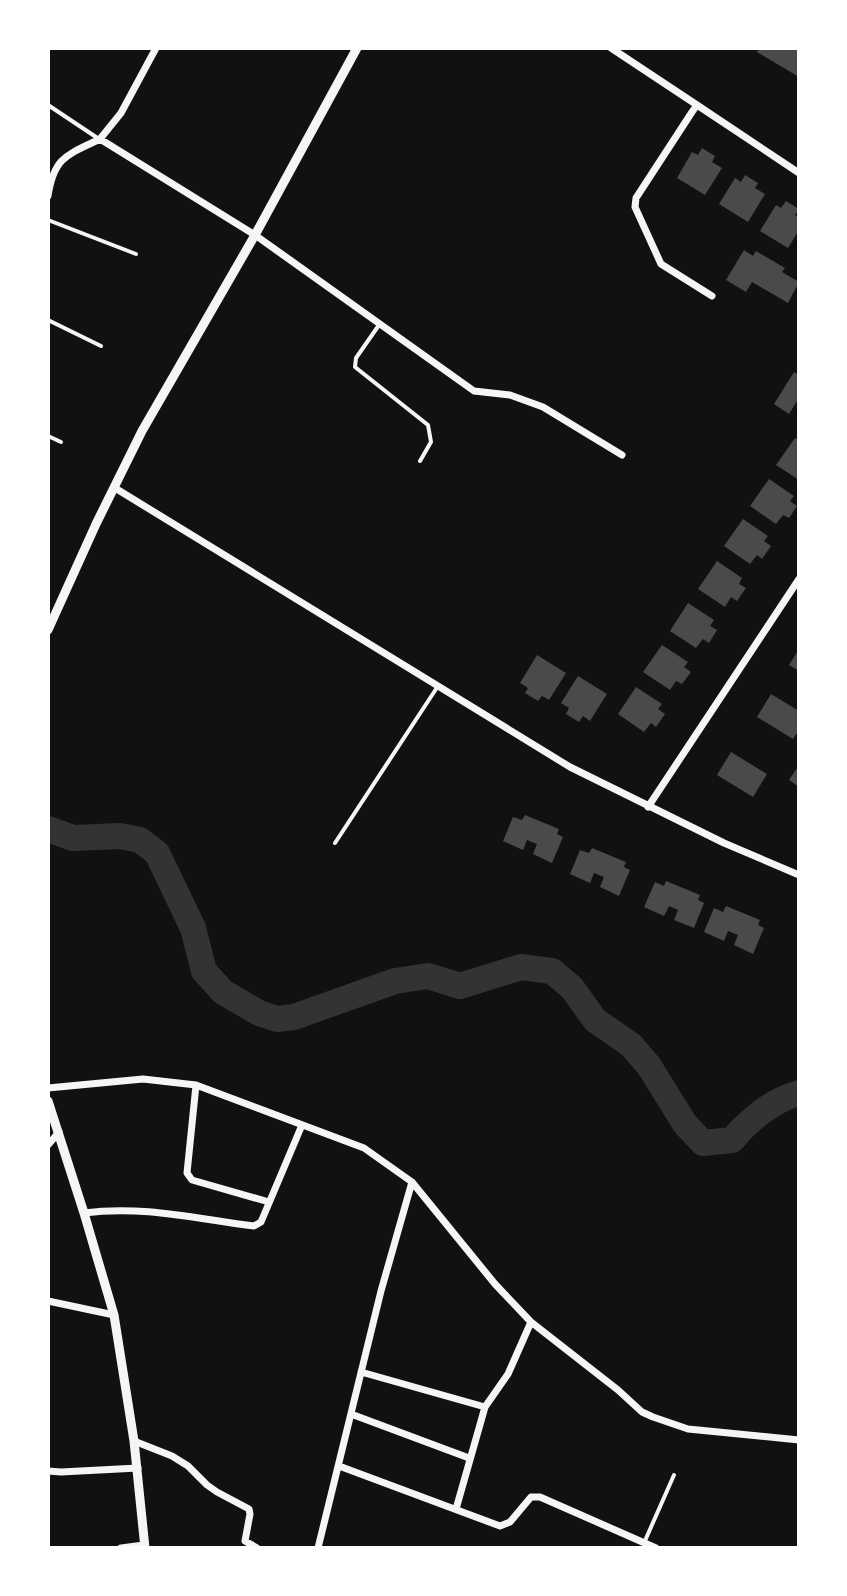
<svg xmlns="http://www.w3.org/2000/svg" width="847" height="1596" viewBox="0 0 847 1596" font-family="'Open Sans',sans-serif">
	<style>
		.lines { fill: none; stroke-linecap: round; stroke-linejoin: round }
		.river { stroke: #333; stroke-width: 26 }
		.building { fill: #4a4a4a }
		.service { stroke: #f5f5f5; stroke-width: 4 }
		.minor { stroke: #f5f5f5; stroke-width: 7 }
		.tertiary { stroke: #f5f5f5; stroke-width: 9 }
	</style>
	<rect width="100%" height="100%" fill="#111"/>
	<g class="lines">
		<path class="river" d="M 48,829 L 73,838 L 120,836 L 140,840 L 157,853 L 193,928 L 204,971 L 223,992 L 259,1013 L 277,1019 L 294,1017 L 395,981 L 428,976 L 460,986 L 521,967 L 552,971 L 572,988 L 595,1020 L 631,1045 L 649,1066 L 685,1124 L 703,1143 L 732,1140 C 749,1120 773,1100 799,1093"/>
	</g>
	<path class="building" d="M 759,48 L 799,48 L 799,77 L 757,52 Z
		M 702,148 L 715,156 L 712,162 L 722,168 L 705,195 L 677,178 L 692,152 L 698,155 Z
		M 745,175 L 758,183 L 755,188 L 765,194 L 748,222 L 719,204 L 735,178 L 741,182 Z
		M 786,201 L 799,209 L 795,215 L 799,217 L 799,230 L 788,248 L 760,231 L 776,205 L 781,208 Z
		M 744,250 L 753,256 L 756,251 L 785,268 L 782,272 L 799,282 L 788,303 L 752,282 L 746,292 L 726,280 Z
		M 794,372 L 799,375 L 799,398 L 789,414 L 774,404 Z
		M 795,438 L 799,440 L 799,480 L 776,465 Z
		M 769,479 L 794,496 L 790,501 L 797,506 L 789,518 L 783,515 L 776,524 L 750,506 Z
		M 743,519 L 768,536 L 764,541 L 771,546 L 762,559 L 757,555 L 750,564 L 724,546 Z
		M 717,561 L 742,578 L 739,584 L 746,588 L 737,601 L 731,597 L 725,607 L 698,589 Z
		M 688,603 L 714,620 L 710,626 L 717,630 L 709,643 L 703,639 L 696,648 L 670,631 Z
		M 662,645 L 688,662 L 684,667 L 691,672 L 682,684 L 676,681 L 670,690 L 643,672 Z
		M 799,649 L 799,671 L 789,665 Z
		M 537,655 L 566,673 L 549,700 L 542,696 L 538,701 L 525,693 L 528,688 L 520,683 Z
		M 578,676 L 607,694 L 590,721 L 583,716 L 579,722 L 566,714 L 569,708 L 561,703 Z
		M 636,687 L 662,704 L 658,709 L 665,714 L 656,727 L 651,723 L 644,732 L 618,714 Z
		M 771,694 L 799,711 L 799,730 L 793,739 L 757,717 Z
		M 731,752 L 767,774 L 753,797 L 717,775 Z
		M 799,765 L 799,787 L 789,780 Z
		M 525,815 L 559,829 L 557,834 L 563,837 L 552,863 L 533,854 L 537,844 L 527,840 L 523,850 L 503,841 L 513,817 L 522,820 Z
		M 592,848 L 626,862 L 624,867 L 630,870 L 619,896 L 600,887 L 604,877 L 594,873 L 590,883 L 570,874 L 580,850 L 589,853 Z
		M 666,881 L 700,895 L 698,900 L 704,903 L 694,928 L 674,920 L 678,910 L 669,906 L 664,916 L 644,907 L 655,882 L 664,886 Z
		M 726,906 L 760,920 L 758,925 L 764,928 L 753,954 L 734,945 L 738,935 L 728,931 L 724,941 L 704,932 L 714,908 L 723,912 Z"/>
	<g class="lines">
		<path class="service" d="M 48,105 L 99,139
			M 48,220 L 136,254
			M 48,320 L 101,346
			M 379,325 L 356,358 L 355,367 L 428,425 L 431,442 L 420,461
			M 48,436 L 61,442
			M 335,843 L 438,686
			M 644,1543 L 674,1475"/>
		<path class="minor" d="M 611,48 L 697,105
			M 100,139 L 121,113 L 156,48
			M 48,196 C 54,157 67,155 100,139 L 255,235 L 474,391 L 510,395 L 543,407 L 622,455
			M 712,296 L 661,264 L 635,207 L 636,198 L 692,112 L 697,105 L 799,173
			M 115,488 L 570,767 L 724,843 L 799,875
			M 648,807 L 799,579
			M 196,1085 L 187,1173 L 192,1180 L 269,1202
			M 48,1088 L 143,1079 L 196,1085 L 364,1148 L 412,1182 L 495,1284 L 531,1322 L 618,1390 L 642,1412 L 653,1417 L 688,1429 L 799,1440
			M 48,1145 L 59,1132
			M 84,1213 C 142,1205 197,1219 254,1226 L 261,1222 L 302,1125
			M 48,1301 L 114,1315
			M 361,1372 L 485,1407
			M 351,1414 L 469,1458
			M 134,1441 L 172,1456 L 188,1466 L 207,1485 L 217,1492 L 249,1509 L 250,1514 L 245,1541 L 257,1548
			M 339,1466 L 500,1526 L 510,1522 L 531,1497 L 540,1497 L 656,1548
			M 48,1471 L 61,1472 L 138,1468
			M 456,1509 L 485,1407 L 508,1374 L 531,1322
			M 121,1548 L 144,1545
			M 318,1548 L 381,1291 L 412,1182"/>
		<path class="tertiary" d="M 48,630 L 96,524 L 142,431 L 255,235 L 357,48
			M 48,1101 L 84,1213 L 114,1315 L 134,1441 L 145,1548"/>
	</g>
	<rect width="847" height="1596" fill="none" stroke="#ffffff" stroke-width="100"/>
</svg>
